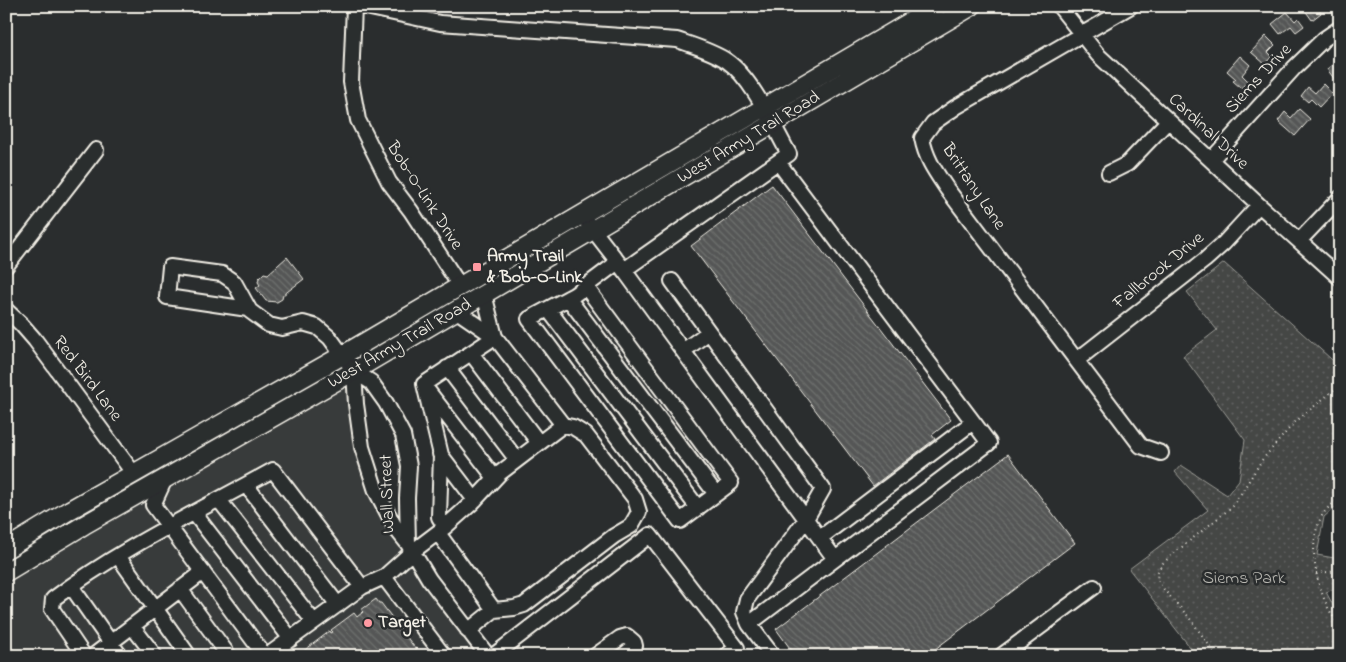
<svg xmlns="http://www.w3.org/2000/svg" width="1346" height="662" viewBox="0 0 1346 662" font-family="'Indie Flower',sans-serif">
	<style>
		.built { fill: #373a3a }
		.grass { fill: url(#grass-dots); stroke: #9c9c96 }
		.building { fill: url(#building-back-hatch); stroke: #f4f1e8 }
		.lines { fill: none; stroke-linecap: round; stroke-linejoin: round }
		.minor-casing { stroke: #f4f1e8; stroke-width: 18 }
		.major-casing { stroke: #f4f1e8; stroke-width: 21 }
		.path { stroke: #f4f1e8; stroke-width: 2; stroke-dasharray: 1 4; stroke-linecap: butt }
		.minor { stroke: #2a2d2e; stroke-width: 14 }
		.major { stroke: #2a2d2e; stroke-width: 18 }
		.poi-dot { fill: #ff9aa2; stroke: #2a2d2e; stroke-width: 2 }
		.labels { text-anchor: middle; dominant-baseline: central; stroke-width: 5; stroke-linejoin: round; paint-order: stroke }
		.street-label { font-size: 18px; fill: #f4f1e8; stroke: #2a2d2e }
		.poi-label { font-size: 18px; font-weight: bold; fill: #f4f1e8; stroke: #2a2d2e; text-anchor: start }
		.park-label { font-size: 18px; fill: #b6b5af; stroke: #2a2d2e }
	</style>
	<defs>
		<pattern id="grass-dots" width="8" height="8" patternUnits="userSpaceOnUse" patternTransform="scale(1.25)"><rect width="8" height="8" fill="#444645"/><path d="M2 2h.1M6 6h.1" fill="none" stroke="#606160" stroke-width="1.8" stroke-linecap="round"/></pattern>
		<pattern id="building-back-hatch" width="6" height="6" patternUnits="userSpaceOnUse" patternTransform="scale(1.25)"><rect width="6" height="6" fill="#555756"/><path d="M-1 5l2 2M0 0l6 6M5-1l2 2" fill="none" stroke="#6e706e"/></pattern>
	</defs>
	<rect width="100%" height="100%" fill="#2a2d2e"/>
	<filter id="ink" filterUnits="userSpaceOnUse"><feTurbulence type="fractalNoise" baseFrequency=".02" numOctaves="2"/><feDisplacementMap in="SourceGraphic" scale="10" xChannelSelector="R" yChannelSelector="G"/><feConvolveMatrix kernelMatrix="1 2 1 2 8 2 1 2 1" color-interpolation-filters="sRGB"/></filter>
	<g filter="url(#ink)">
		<path class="built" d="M 349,380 L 354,421 L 365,482 L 400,542 L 482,656 L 12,656 L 6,647 L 6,580 Z"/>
		<path class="grass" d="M 1224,263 L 1340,367 L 1340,503 L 1324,517 L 1317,555 L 1340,559 L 1340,587 L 1326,592 L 1340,618 L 1340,656 L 1197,656 L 1129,569 L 1208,510 L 1175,472 L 1181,465 L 1227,495 L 1239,480 L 1245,440 L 1183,356 L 1217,330 L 1187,292 Z"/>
		<path class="building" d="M 1302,6 L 1320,6 L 1318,8 L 1321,13 L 1312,20 Z
			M 1287,12 L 1295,21 L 1298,18 L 1304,26 L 1296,32 L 1291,26 L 1280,34 L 1272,24 Z
			M 1266,36 L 1275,45 L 1268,52 L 1272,56 L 1265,64 L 1251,52 Z
			M 1240,56 L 1250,65 L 1242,75 L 1248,81 L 1241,88 L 1233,81 L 1236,79 L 1227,71 Z
			M 1336,62 L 1340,66 L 1340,82 L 1338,84 L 1327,69 Z
			M 1323,84 L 1332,93 L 1319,107 L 1311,99 L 1308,102 L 1301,96 L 1308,87 L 1315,93 Z
			M 1299,109 L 1310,119 L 1295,136 L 1278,121 L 1285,112 L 1291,118 Z
			M 772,185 L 951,420 L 932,435 L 935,439 L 873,486 L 691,246 Z
			M 287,257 L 304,279 L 283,295 L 282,299 L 277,302 L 266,301 L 256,288 L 260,285 L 258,282 L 259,278 L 264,273 L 268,274 Z
			M 1008,454 L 1075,543 L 926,656 L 788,656 L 787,655 L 792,651 L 776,629 Z
			M 376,599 L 379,603 L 381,603 L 421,656 L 297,656 L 330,631 L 331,633 L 333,632 L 331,630 L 354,613 L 357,617 L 363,612 L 361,610 Z"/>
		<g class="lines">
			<g class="minor-casing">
				<path id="minor" d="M 354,6 L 351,82 L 358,120 L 389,182 L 411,211 L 460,286
					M 361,6 L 440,23 L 677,40 C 694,46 712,51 727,61 C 752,78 774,127 789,154 L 624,270
					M 1059,6 L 1098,55 L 1259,205 L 1340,278
					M 1131,6 L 956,107 L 933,123 L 922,138 C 926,159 935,171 947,189 L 1141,446 L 1161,453
					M 1211,160 L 1294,68 L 1324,39 L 1340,28
					M 1109,173 L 1127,164 L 1168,121
					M 587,222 L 618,262 L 835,559
					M 1299,241 L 1340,198
					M 6,266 L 96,150
					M 672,281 L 709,332
					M 586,287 L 731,483 L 680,521 L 529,319 L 574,295 L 618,262
					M 484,294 L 495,337
					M 568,298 L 716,494
					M 248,309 L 167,297 L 170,267 L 222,274 L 234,282 L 250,311 L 269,325 L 282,328 L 303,323 L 317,327 L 330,338 L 354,371 L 371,382 L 386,403 L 403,435 L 409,466 L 407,498 L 408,544
					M 548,309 L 698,508
					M 6,310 L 22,325 L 35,340 L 134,474
					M 457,311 L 495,337 L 563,425 L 500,473 L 472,503 L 445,527 L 439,517 L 441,455 L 424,384 L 495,337
					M 683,351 L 709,332 L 823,489 L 806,519 L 747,599 L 744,612 L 749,624 L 989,443 L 778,162
					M 471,353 L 539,443
					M 1077,360 L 1205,260 L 1224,243 L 1259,205
					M 447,368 L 517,460
					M 354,371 L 356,404 L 362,447 L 376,491 L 396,529 L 408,544 L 429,579 L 488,656
					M 428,391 L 495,478
					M 440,454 L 475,500
					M 165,479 L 153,505 L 265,656
					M 246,485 L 338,605
					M 219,500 L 314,622
					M 194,513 L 291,639
					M 438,533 L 494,610 L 468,631
					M 820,538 L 973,422
					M 118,556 L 189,656
					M 71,586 L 120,656
					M 180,589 L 229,656
					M 494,610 L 514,608 L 524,605 L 614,536 L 631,526 L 639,512 L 635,499 L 586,435 L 573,427 L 563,425
					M 749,624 L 773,656
					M 132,626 L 155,656
					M 6,654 L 8,656
					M 84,656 L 52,609 L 53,599 C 121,548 199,511 273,470 L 362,587 L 384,577
					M 93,656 L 203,572
					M 267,656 L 362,587
					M 444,656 L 384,577 L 412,552 L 445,527
					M 493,656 L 650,535 L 737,648 L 726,656
					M 595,656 L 620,638 L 627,636 L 634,642 L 635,646 L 623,656
					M 1001,656 L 1094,587"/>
			</g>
			<g class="major-casing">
				<path id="major" d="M 6,549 L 68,511 L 343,355 L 937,6
					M 6,572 L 84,525 L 354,371 L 972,6"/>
			</g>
			<path class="path" d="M 1340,498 C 1334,503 1327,508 1323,514 C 1304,545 1318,600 1340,626
				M 1316,573 L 1340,571
				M 1217,656 L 1188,616 L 1165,591 L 1158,581 L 1157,573 L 1162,564 L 1172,555 L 1233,506 L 1262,460 L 1294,423 L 1340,385"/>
			<use href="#minor" class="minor"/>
			<use href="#major" class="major"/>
		</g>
	</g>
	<g class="poi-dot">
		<rect x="472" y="262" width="10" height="10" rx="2.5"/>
		<circle cx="368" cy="623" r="5"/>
	</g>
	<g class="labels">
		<g class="street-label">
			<text transform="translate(1259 79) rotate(-47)">Siems Drive</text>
			<text transform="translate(1208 132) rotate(43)">Cardinal Drive</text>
			<text transform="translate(749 138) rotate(-31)">West Army Trail Road</text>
			<text transform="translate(973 187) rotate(56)">Brittany Lane</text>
			<text transform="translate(424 196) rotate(57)">Bob-O-Link Drive</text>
			<text transform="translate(1159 271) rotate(-39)">Fallbrook Drive</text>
			<text transform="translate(400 344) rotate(-30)">West Army Trail Road</text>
			<text transform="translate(87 379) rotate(53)">Red Bird Lane</text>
			<text transform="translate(388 494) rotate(-92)">Wall Street</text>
		</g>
		<g class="poi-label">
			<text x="487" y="257">Army Trail<tspan x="487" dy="21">&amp; Bob-O-Link</tspan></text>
			<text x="378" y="623">Target</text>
		</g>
		<g class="park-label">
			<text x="1244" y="579">Siems Park</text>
		</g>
	</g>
	<rect width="1346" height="662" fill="none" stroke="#2a2d2e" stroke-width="25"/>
	<rect x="12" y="12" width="1321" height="637" fill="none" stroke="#f4f1e8" stroke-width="2" filter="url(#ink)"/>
</svg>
